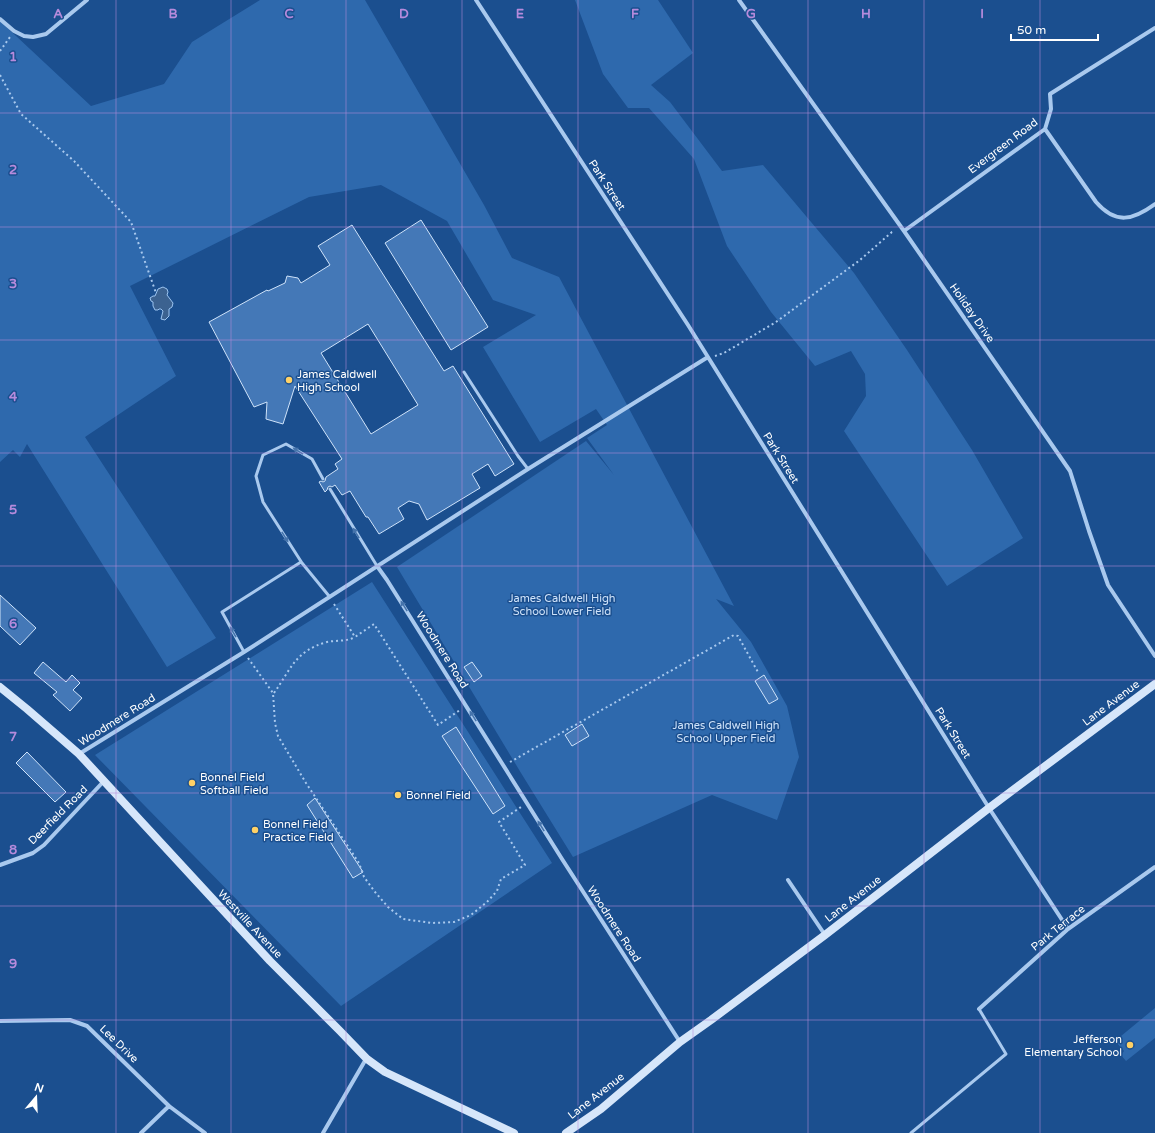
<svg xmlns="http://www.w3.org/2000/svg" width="1155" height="1133" viewBox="0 0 1155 1133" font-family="'Varela Round',sans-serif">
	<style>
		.green { fill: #2e69ad }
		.water { fill: #3c6290; stroke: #9cc4f0 }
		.building { fill: #4478b7; stroke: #cfe3fa; fill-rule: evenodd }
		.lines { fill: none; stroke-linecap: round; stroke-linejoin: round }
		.path { stroke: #a9c9ee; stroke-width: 2; stroke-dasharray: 2 3; stroke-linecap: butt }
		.lane { stroke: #a9c9ee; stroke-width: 3 }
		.street { stroke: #a9c9ee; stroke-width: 4 }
		.secondary { stroke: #d6e6fa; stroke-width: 8 }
		.oneway { fill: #4674ac }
		.grid { fill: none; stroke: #b68bdc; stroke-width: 1; stroke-opacity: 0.55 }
		.poi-dot { fill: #ffd166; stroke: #1b4f8f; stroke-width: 1.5 }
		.labels { text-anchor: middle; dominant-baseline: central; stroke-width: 3; stroke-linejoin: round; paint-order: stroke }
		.street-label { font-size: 11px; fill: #fff; stroke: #1b4f8f }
		.poi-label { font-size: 11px; fill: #fff; stroke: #1b4f8f; text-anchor: start }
		.park-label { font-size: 11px; fill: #cfe3fa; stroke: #1b4f8f }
		.grid-label { font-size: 13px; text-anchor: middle; font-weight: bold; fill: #b68bdc; stroke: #1b4f8f; stroke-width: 3; stroke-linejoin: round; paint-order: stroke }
	</style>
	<rect width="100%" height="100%" fill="#1b4f8f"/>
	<path class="green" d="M 260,0 L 365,0 L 484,205 L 512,258 L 559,277 L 734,606 L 716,599 L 751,642 L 787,706 L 799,757 L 777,820 L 712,795 L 573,857 L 521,773 L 397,567 L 586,441 L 614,475 L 587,438 L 607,425 L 596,409 L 540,442 L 483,347 L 536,315 L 493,300 L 447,221 L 381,185 L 309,197 L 130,286 L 176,376 L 85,437 L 216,638 L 167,667 L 27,444 L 20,457 L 13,450 L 0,462 L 0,21 L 91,106 L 164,84 L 192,42 Z
		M 575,0 L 658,0 L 693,53 L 651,85 L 670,102 L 722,171 L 763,165 L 854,273 L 907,350 L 972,450 L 1023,538 L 947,586 L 844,431 L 866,396 L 865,374 L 851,351 L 815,366 L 771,312 L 727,246 L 694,159 L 649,108 L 628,108 L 603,74 Z
		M 372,582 L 552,863 L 341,1006 L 95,755 Z
		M 1155,1008 L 1155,1038 L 1126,1061 L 1121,1055 L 1124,1051 L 1115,1041 Z"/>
	<path class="water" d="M 163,287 L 167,289 L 168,292 L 167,295 L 173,303 L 172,307 L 169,309 L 169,316 L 165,320 L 161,319 L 163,311 L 161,309 L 159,309 L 158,310 L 155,310 L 153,306 L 153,302 L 151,301 L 150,298 L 153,296 L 155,296 L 158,289 Z"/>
	<path class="building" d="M 421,220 L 488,327 L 451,350 L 385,243 Z
		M 352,225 L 444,371 L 453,366 L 514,464 L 495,476 L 488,464 L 472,474 L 480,488 L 427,520 L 419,504 L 409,501 L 398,508 L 404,519 L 379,534 L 368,517 L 366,517 L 350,491 L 342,495 L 335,485 L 332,487 L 330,486 L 328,487 L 327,490 L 325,492 L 319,482 L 321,481 L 323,482 L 325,481 L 326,477 L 338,469 L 335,464 L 342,459 L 295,386 L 283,424 L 266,419 L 267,402 L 254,407 L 209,322 L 267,290 L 268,291 L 285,283 L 287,276 L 298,278 L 301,283 L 330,265 L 318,246 ZM 368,324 L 418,405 L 371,434 L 321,353 Z
		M 0,595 L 36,628 L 20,645 L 0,626 Z
		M 43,662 L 66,682 L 72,675 L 80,683 L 73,690 L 82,698 L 70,711 L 53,695 L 57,692 L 34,673 Z
		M 472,662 L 482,676 L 474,682 L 464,667 Z
		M 764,675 L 778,699 L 769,704 L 755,681 Z
		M 582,724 L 589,736 L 572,746 L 565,735 Z
		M 456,727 L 505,806 L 493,814 L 442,736 Z
		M 27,752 L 66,792 L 55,802 L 16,763 Z
		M 315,798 L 363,872 L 353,878 L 307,805 Z"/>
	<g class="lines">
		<path class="path" d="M 0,51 L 10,37
			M 0,75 L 21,114 L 74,161 L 131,222 L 156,293
			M 715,356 L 724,353 L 776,322 L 860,260 L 892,232 L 895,232
			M 334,604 L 355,637 L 374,624 L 438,725 L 460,710
			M 248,658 L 273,693 L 275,723 L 278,736 L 306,783 L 359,863 L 364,877 L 375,892 L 388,907 L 403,919 L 432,923 L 454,922 L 471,915 L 487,902 L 497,891 L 501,879 L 525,865 L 499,822 L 521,807
			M 274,693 C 291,669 295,651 327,642 C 336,640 346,642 355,637
			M 510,762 L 734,635 L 738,636 L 759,674"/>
		<path class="lane" d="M 464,372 L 518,456 L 528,469
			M 323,479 L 312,459 L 286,444 L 263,455 L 256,476 L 263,502 L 302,563 L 329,596
			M 330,489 L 377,566
			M 244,652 L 222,612 L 301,562
			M 911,1133 L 1006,1054 L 979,1009"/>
		<path class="street" d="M 476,0 L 688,325 L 989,808 L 1068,929
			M 739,0 L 904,231 L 1070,471 L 1089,531 L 1108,585 L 1155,656
			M 0,19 L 14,31 L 24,36 L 33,37 L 46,34 L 87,0
			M 1045,129 L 1096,202 C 1116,225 1133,220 1155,204
			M 904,231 L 1045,129 L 1051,109 L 1050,94 L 1069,82 L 1155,28
			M 377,566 L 387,580 L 562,859 L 680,1042
			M 79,754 L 244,652 L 528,469 L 708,357
			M 0,865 L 33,853 L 44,845 L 103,782
			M 788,880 L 825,935
			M 979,1009 L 1068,929 L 1155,867
			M 0,1021 L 70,1020 L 87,1026 L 169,1106 L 205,1133
			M 141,1133 L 169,1106
			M 323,1133 L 366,1059"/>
		<path class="secondary" d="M 0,687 L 27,709 L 79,754 L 270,961 L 340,1031 L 367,1059 L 385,1072 L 514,1133
			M 566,1133 L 601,1109 L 680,1042 L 711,1020 L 825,935 L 989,808 L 1155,684"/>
	</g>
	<defs><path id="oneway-solid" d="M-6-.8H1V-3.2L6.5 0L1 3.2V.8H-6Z"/></defs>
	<g class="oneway">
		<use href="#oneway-solid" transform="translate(298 451) rotate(-148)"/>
		<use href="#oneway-solid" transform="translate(356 533) rotate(-122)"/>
		<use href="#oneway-solid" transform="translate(285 537) rotate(58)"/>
		<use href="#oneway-solid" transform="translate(404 606) rotate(-122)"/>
		<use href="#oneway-solid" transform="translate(233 632) rotate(-120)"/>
		<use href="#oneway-solid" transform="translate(473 716) rotate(-122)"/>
		<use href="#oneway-solid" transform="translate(541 826) rotate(-122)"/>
	</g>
	<path class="grid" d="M 116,0 L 116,1133M 231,0 L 231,1133M 346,0 L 346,1133M 462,0 L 462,1133M 578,0 L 578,1133M 693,0 L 693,1133M 808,0 L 808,1133M 924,0 L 924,1133M 1040,0 L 1040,1133M 0,113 L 1155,113M 0,227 L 1155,227M 0,340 L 1155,340M 0,453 L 1155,453M 0,566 L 1155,566M 0,680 L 1155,680M 0,793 L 1155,793M 0,906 L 1155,906M 0,1020 L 1155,1020"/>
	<g class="poi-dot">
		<circle cx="289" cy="380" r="4"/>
		<circle cx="192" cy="783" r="4"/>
		<circle cx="398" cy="795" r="4"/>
		<circle cx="255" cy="830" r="4"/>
		<circle cx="1130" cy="1045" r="4"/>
	</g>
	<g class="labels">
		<g class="street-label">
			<text transform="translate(1003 146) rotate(-37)">Evergreen Road</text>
			<text transform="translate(607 185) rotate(57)">Park Street</text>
			<text transform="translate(972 313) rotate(55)">Holiday Drive</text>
			<text transform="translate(781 458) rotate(58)">Park Street</text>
			<text transform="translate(442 650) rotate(58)">Woodmere Road</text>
			<text transform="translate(1111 703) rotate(-37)">Lane Avenue</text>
			<text transform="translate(117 720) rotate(-32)">Woodmere Road</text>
			<text transform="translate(953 733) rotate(58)">Park Street</text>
			<text transform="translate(58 815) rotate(-45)">Deerfield Road</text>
			<text transform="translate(853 899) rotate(-38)">Lane Avenue</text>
			<text transform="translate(250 924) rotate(47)">Westville Avenue</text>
			<text transform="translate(614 924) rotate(57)">Woodmere Road</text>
			<text transform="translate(1058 928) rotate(-39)">Park Terrace</text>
			<text transform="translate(119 1044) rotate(44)">Lee Drive</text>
			<text transform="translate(596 1096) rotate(-38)">Lane Avenue</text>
		</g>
		<g class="poi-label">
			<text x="297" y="374">James Caldwell<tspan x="297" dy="13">High School</tspan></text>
			<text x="200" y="777">Bonnel Field<tspan x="200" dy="13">Softball Field</tspan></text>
			<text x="406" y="795">Bonnel Field</text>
			<text x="263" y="824">Bonnel Field<tspan x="263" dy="13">Practice Field</tspan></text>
			<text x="1122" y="1039" text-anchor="end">Jefferson<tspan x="1122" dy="13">Elementary School</tspan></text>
		</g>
		<g class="park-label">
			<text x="562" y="598">James Caldwell High<tspan x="562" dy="13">School Lower Field</tspan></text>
			<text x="726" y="725">James Caldwell High<tspan x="726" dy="13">School Upper Field</tspan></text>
		</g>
	</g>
	<g class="grid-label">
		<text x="58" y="18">A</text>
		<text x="173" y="18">B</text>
		<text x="289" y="18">C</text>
		<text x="404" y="18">D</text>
		<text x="520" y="18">E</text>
		<text x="635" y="18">F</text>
		<text x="751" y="18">G</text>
		<text x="866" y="18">H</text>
		<text x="982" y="18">I</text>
		<text x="13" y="61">1</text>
		<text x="13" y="174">2</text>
		<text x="13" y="288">3</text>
		<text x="13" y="401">4</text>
		<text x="13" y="514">5</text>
		<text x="13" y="628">6</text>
		<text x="13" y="741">7</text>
		<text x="13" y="854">8</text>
		<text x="13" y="968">9</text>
	</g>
	<g transform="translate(36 1097) rotate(19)" stroke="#1b4f8f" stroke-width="3" paint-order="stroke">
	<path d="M0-3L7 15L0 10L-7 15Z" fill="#ffffff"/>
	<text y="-6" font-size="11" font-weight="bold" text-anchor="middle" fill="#ffffff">N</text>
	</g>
	<path d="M1011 34v6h87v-6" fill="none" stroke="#ffffff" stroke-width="2"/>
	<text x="1017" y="34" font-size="12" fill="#ffffff" stroke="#1b4f8f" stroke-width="3" paint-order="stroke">50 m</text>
</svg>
